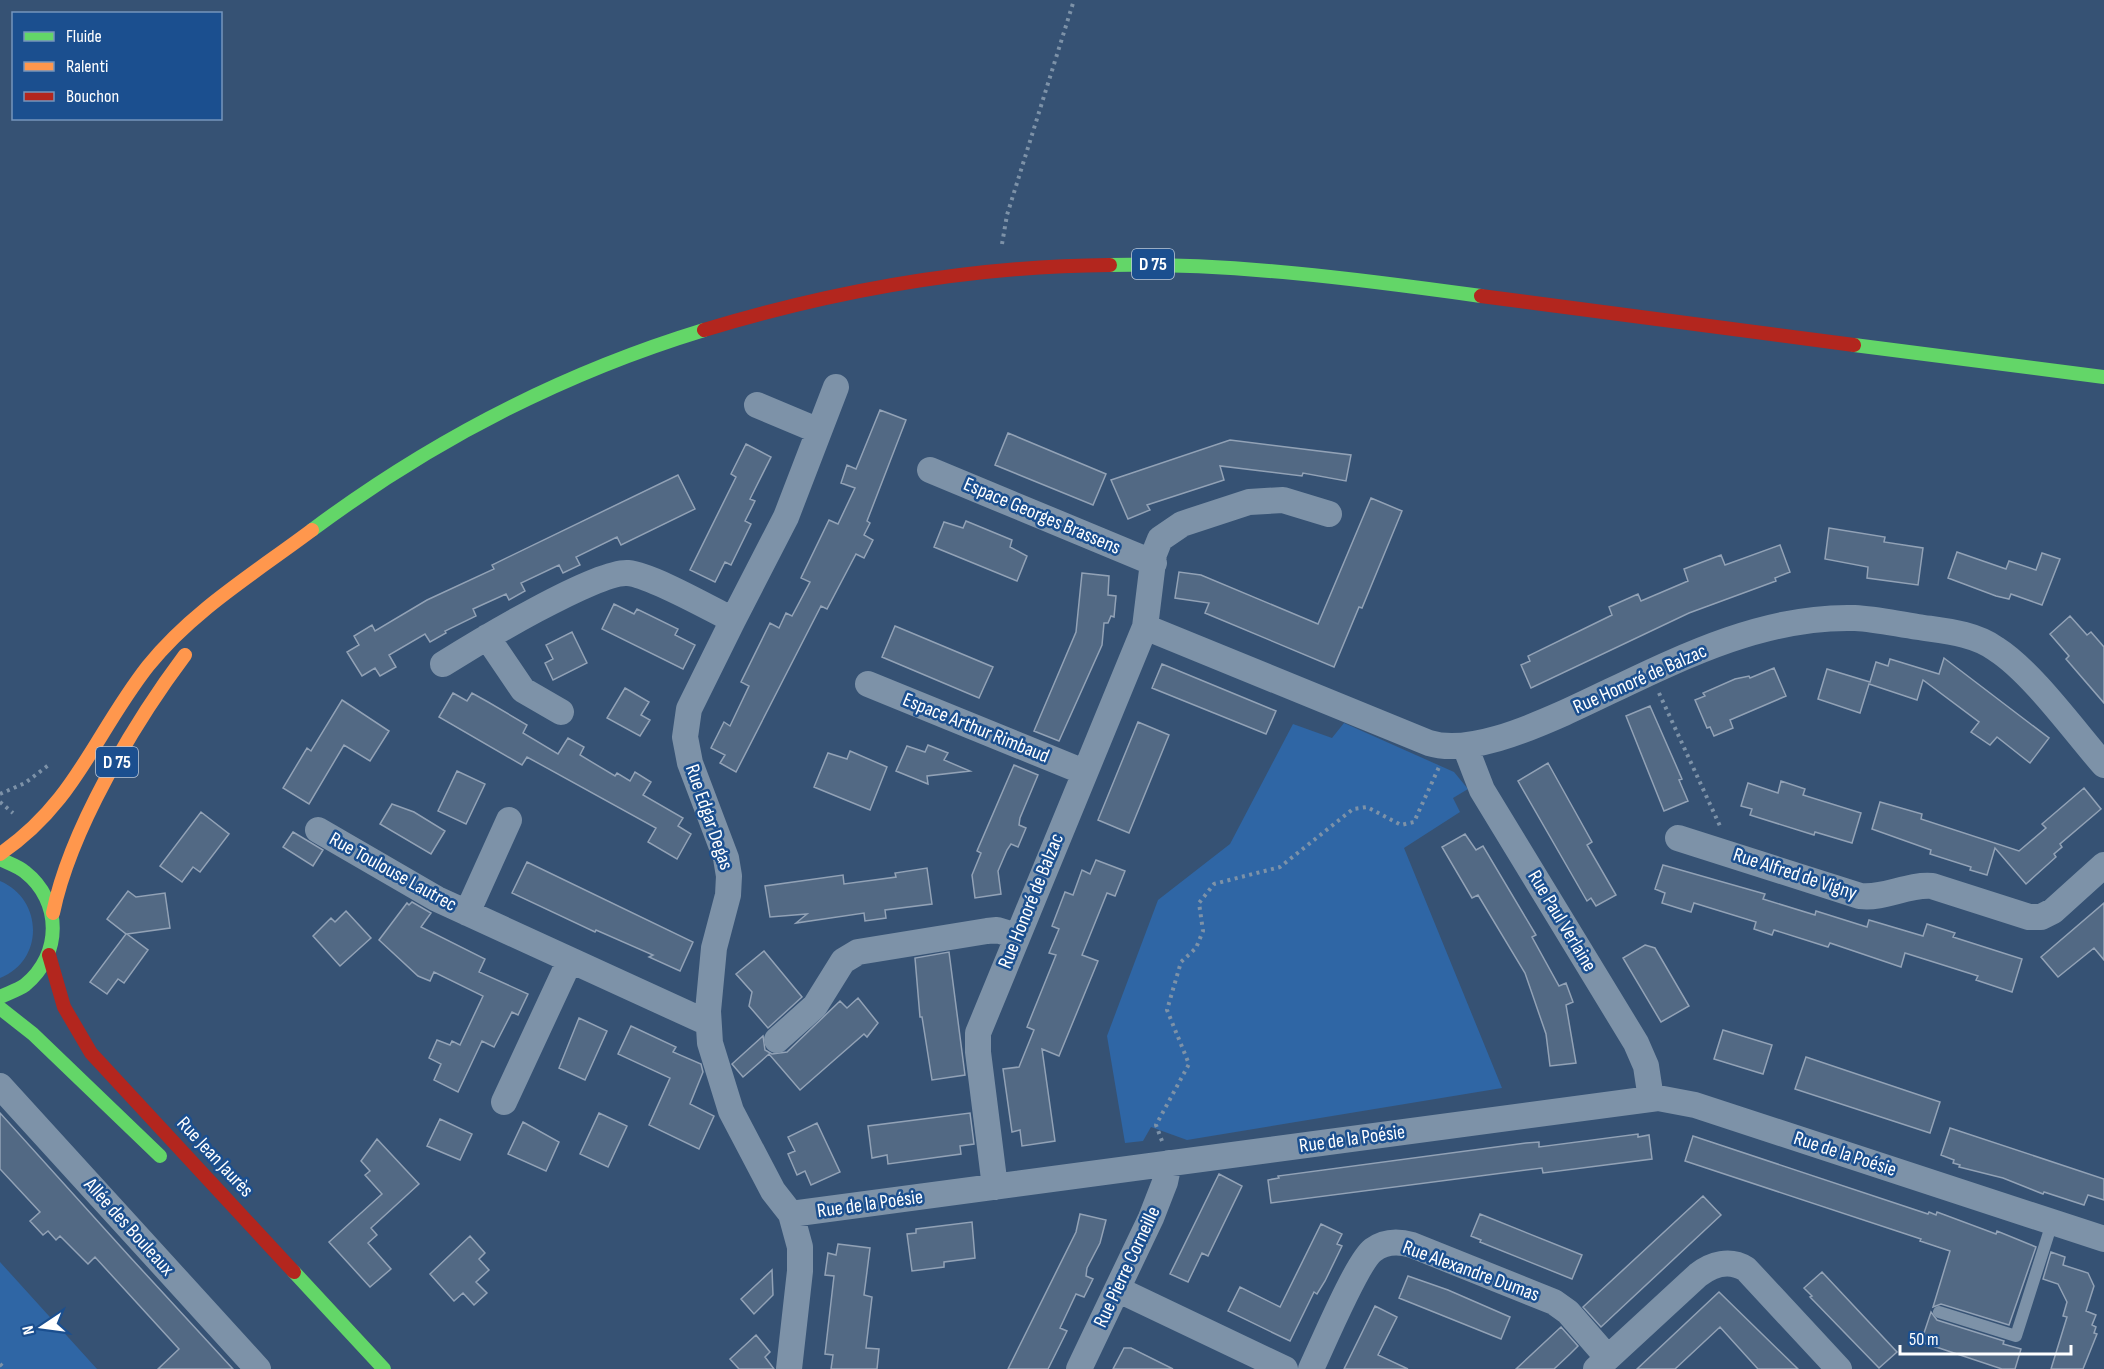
<svg xmlns="http://www.w3.org/2000/svg" width="2104" height="1369" viewBox="0 0 2104 1369" font-family="'Sofia Sans Condensed',sans-serif">
	<style>
		.green { fill: #2f66a5 }
		.building { fill: #526984; stroke: #92a2b6; stroke-width: 1.5 }
		.lines { fill: none; stroke-linecap: round; stroke-linejoin: round }
		.path { stroke: #7d92a8; stroke-width: 4; stroke-dasharray: 3 4.5; stroke-linecap: butt }
		.lane { stroke: #7d92a8; stroke-width: 12 }
		.street { stroke: #7d92a8; stroke-width: 26 }
		.fast { stroke: #63d668; stroke-width: 14 }
		.slow { stroke: #ff974d; stroke-width: 14 }
		.jam { stroke: #b3261e; stroke-width: 14 }
		.labels { text-anchor: middle; dominant-baseline: central; stroke-width: 5; stroke-linejoin: round; paint-order: stroke }
		.shield { fill: #1b4f8f; stroke: #bbcadd; stroke-width: 1.5 }
		.shield-label { font-size: 18px; font-weight: bold; fill: #fff }
		.street-label { font-size: 20px; fill: #fff; stroke: #1b4f8f }
	</style>
	<rect width="100%" height="100%" fill="#365274"/>
	<path class="green" d="M 1344,723 L 1454,772 L 1468,789 L 1453,798 L 1460,812 L 1404,848 L 1502,1088 L 1187,1140 L 1151,1127 L 1143,1141 L 1125,1143 L 1107,1036 L 1158,900 L 1230,844 L 1293,724 L 1332,738 Z
		M 0,881 C 43,899 45,960 0,978 Z
		M 0,1262 L 97,1369 L 0,1369 Z"/>
	<path class="building" d="M 880,410 L 906,420 L 867,521 L 870,523 L 864,535 L 873,540 L 864,558 L 856,554 L 827,609 L 821,606 L 736,772 L 720,763 L 725,755 L 711,748 L 724,722 L 730,726 L 749,686 L 741,682 L 770,623 L 779,628 L 786,613 L 792,616 L 810,582 L 801,578 L 829,520 L 838,524 L 855,488 L 841,483 L 847,465 L 856,469 Z
		M 1008,433 L 1106,474 L 1093,505 L 995,465 Z
		M 1230,440 L 1351,455 L 1346,481 L 1303,473 L 1302,476 L 1220,466 L 1224,480 L 1147,505 L 1150,510 L 1128,519 L 1111,480 Z
		M 746,444 L 771,457 L 750,499 L 755,501 L 745,521 L 751,524 L 731,565 L 725,562 L 715,582 L 690,570 L 736,477 L 731,474 Z
		M 678,475 L 695,509 L 621,545 L 617,537 L 576,557 L 580,565 L 563,573 L 559,565 L 521,583 L 525,591 L 509,600 L 506,594 L 473,609 L 476,616 L 445,631 L 446,633 L 430,642 L 425,634 L 389,655 L 396,667 L 380,676 L 375,668 L 362,676 L 347,652 L 359,645 L 354,636 L 372,625 L 375,631 L 427,600 L 494,569 L 492,565 Z
		M 1371,498 L 1402,511 L 1362,608 L 1359,607 L 1334,667 L 1205,613 L 1209,603 L 1175,598 L 1179,572 L 1201,575 L 1318,624 Z
		M 966,521 L 1012,540 L 1010,547 L 1027,556 L 1017,581 L 934,547 L 944,522 L 963,528 Z
		M 1829,528 L 1885,537 L 1884,542 L 1923,548 L 1918,585 L 1867,578 L 1868,567 L 1825,559 Z
		M 1780,545 L 1790,572 L 1775,578 L 1776,581 L 1689,613 L 1531,688 L 1521,665 L 1530,661 L 1528,656 L 1612,615 L 1609,607 L 1638,594 L 1641,601 L 1688,581 L 1684,569 L 1721,555 L 1725,565 Z
		M 1957,552 L 2006,569 L 2009,561 L 2036,570 L 2042,553 L 2060,559 L 2042,605 L 2011,594 L 2009,599 L 1996,596 L 1948,578 Z
		M 1082,573 L 1109,576 L 1108,595 L 1116,596 L 1114,617 L 1111,616 L 1108,623 L 1104,623 L 1102,645 L 1059,741 L 1034,731 L 1076,632 Z
		M 614,604 L 634,614 L 637,609 L 678,629 L 675,635 L 695,645 L 683,669 L 602,629 Z
		M 2070,616 L 2087,635 L 2091,632 L 2104,647 L 2104,703 L 2066,659 L 2069,656 L 2050,634 Z
		M 895,626 L 993,667 L 979,698 L 882,657 Z
		M 572,632 L 587,663 L 553,680 L 545,663 L 553,659 L 546,645 Z
		M 1944,658 L 2049,738 L 2030,763 L 1997,737 L 1990,745 L 1971,732 L 1979,722 L 1923,680 L 1917,700 L 1869,684 L 1860,713 L 1818,699 L 1827,669 L 1870,682 L 1876,662 L 1888,666 L 1890,659 L 1939,674 Z
		M 1162,664 L 1276,711 L 1266,734 L 1152,688 Z
		M 1774,668 L 1786,696 L 1730,720 L 1733,728 L 1714,736 L 1710,727 L 1707,728 L 1695,700 L 1705,696 L 1703,693 L 1735,679 L 1749,676 L 1750,678 Z
		M 625,688 L 649,702 L 641,715 L 650,720 L 640,736 L 607,718 Z
		M 453,693 L 467,701 L 472,693 L 488,702 L 527,725 L 523,733 L 558,754 L 568,738 L 584,747 L 580,755 L 615,776 L 617,773 L 630,781 L 635,772 L 651,782 L 643,795 L 683,818 L 678,826 L 691,834 L 677,859 L 648,842 L 656,828 L 527,757 L 522,765 L 439,717 Z
		M 342,700 L 389,731 L 370,761 L 344,745 L 309,804 L 283,788 L 307,748 L 311,751 Z
		M 1650,706 L 1682,779 L 1679,780 L 1688,801 L 1664,811 L 1626,716 Z
		M 1138,722 L 1169,735 L 1129,833 L 1098,820 Z
		M 928,745 L 948,753 L 944,760 L 970,771 L 927,776 L 928,784 L 896,771 L 907,746 L 925,752 Z
		M 850,751 L 887,767 L 870,810 L 814,787 L 828,753 L 847,759 Z
		M 1548,763 L 1592,842 L 1587,845 L 1616,895 L 1596,906 L 1591,898 L 1587,901 L 1518,781 Z
		M 1014,765 L 1038,775 L 1020,818 L 1019,825 L 1026,828 L 1018,847 L 1011,844 L 1007,850 L 998,871 L 1001,894 L 975,898 L 972,875 L 981,853 L 977,851 Z
		M 457,771 L 485,784 L 466,824 L 438,811 Z
		M 1781,781 L 1805,789 L 1803,795 L 1861,813 L 1852,843 L 1815,832 L 1814,835 L 1750,815 L 1752,809 L 1741,806 L 1748,783 L 1778,793 Z
		M 2084,788 L 2101,809 L 2060,844 L 2062,847 L 2054,854 L 2056,857 L 2026,884 L 1995,848 L 1987,875 L 1970,870 L 1971,867 L 1930,854 L 1931,850 L 1872,829 L 1880,802 L 1922,814 L 1921,819 L 2019,851 L 2046,828 L 2042,824 Z
		M 392,804 L 414,812 L 445,831 L 431,854 L 380,824 Z
		M 201,812 L 229,834 L 200,872 L 193,867 L 182,882 L 160,866 Z
		M 293,832 L 323,850 L 313,866 L 283,847 Z
		M 1465,834 L 1476,850 L 1483,846 L 1536,935 L 1532,937 L 1559,986 L 1566,983 L 1573,1002 L 1566,1005 L 1576,1063 L 1550,1066 L 1546,1034 L 1525,973 L 1478,895 L 1472,898 L 1442,847 Z
		M 1096,860 L 1125,871 L 1115,896 L 1107,893 L 1082,955 L 1098,961 L 1059,1056 L 1042,1049 L 1055,1141 L 1022,1146 L 1020,1130 L 1012,1132 L 1003,1069 L 1019,1067 L 1034,1030 L 1027,1027 L 1056,955 L 1049,953 L 1059,929 L 1052,926 L 1065,892 L 1073,895 L 1082,870 L 1090,874 Z
		M 527,862 L 693,942 L 680,971 L 649,957 L 653,955 L 596,930 L 595,932 L 512,893 Z
		M 1663,865 L 1765,894 L 1763,899 L 1815,915 L 1816,911 L 1867,927 L 1869,920 L 1923,936 L 1927,924 L 1955,933 L 1953,937 L 2022,959 L 2012,992 L 1976,980 L 1978,976 L 1905,953 L 1901,967 L 1830,943 L 1828,947 L 1774,930 L 1772,935 L 1754,929 L 1756,922 L 1694,903 L 1691,912 L 1662,903 L 1665,893 L 1655,889 Z
		M 927,868 L 932,904 L 885,910 L 886,918 L 865,921 L 864,913 L 796,923 L 807,914 L 770,917 L 765,886 L 843,875 L 844,884 L 896,877 L 895,873 Z
		M 128,891 L 136,897 L 165,893 L 170,928 L 127,934 L 148,950 L 124,983 L 118,979 L 107,994 L 90,982 L 126,934 L 107,919 Z
		M 412,902 L 431,913 L 421,927 L 485,959 L 479,972 L 528,994 L 518,1015 L 512,1012 L 494,1047 L 482,1041 L 458,1092 L 434,1080 L 441,1064 L 429,1058 L 437,1040 L 450,1045 L 452,1041 L 460,1045 L 483,996 L 434,972 L 430,981 L 418,976 L 379,940 L 407,903 L 409,905 Z
		M 2104,903 L 2104,960 L 2094,948 L 2058,977 L 2041,957 Z
		M 346,911 L 371,938 L 340,966 L 313,936 L 331,918 L 335,922 Z
		M 1645,945 L 1655,948 L 1689,1006 L 1661,1022 L 1623,958 Z
		M 764,951 L 802,997 L 768,1028 L 749,1006 L 752,992 L 736,974 Z
		M 949,952 L 965,1075 L 932,1080 L 922,1017 L 920,1017 L 915,958 Z
		M 858,998 L 878,1023 L 867,1037 L 864,1034 L 800,1090 L 769,1054 L 743,1077 L 732,1064 L 763,1036 L 765,1050 L 772,1054 L 787,1052 L 840,1001 L 847,1008 Z
		M 579,1018 L 607,1031 L 585,1080 L 559,1068 Z
		M 631,1026 L 676,1047 L 673,1052 L 701,1064 L 703,1072 L 690,1104 L 714,1116 L 699,1149 L 649,1125 L 670,1078 L 618,1054 Z
		M 1723,1030 L 1772,1045 L 1763,1074 L 1714,1059 Z
		M 1806,1057 L 1940,1102 L 1930,1133 L 1795,1089 Z
		M 0,1113 L 130,1257 L 233,1369 L 158,1369 L 179,1349 L 95,1257 L 88,1264 L 60,1236 L 56,1240 L 48,1231 L 43,1235 L 30,1221 L 40,1212 L 0,1169 Z
		M 599,1113 L 627,1126 L 608,1167 L 580,1154 Z
		M 970,1113 L 974,1144 L 960,1146 L 961,1154 L 888,1164 L 887,1155 L 872,1158 L 868,1126 Z
		M 440,1119 L 472,1134 L 460,1160 L 427,1146 Z
		M 523,1122 L 559,1142 L 546,1171 L 508,1154 Z
		M 817,1123 L 840,1172 L 811,1185 L 805,1171 L 797,1175 L 788,1154 L 795,1151 L 788,1137 Z
		M 1950,1128 L 2104,1179 L 2104,1200 L 2088,1195 L 2084,1205 L 2044,1192 L 2043,1194 L 2003,1178 L 1959,1167 L 1960,1165 L 1953,1163 L 1954,1160 L 1941,1155 Z
		M 1638,1134 L 1638,1137 L 1649,1135 L 1652,1159 L 1543,1173 L 1542,1168 L 1271,1203 L 1268,1180 L 1279,1178 L 1278,1176 L 1526,1143 L 1539,1142 L 1539,1147 Z
		M 1693,1136 L 1928,1214 L 1929,1212 L 1936,1215 L 1937,1212 L 1996,1234 L 1997,1231 L 2036,1247 L 2009,1325 L 1941,1304 L 1933,1307 L 1950,1251 L 1920,1241 L 1921,1239 L 1685,1161 Z
		M 377,1139 L 419,1184 L 371,1228 L 377,1235 L 368,1243 L 391,1269 L 370,1287 L 329,1242 L 382,1194 L 365,1175 L 370,1171 L 361,1161 Z
		M 1219,1174 L 1242,1186 L 1208,1256 L 1202,1253 L 1188,1282 L 1170,1274 Z
		M 1703,1196 L 1721,1215 L 1601,1327 L 1583,1307 Z
		M 1080,1214 L 1106,1220 L 1100,1243 L 1087,1268 L 1086,1276 L 1093,1279 L 1084,1297 L 1076,1294 L 1060,1328 L 1067,1331 L 1048,1369 L 1008,1369 L 1076,1232 Z
		M 1480,1214 L 1582,1255 L 1572,1279 L 1480,1242 L 1481,1240 L 1471,1236 Z
		M 972,1222 L 975,1258 L 944,1262 L 944,1267 L 912,1271 L 907,1234 L 916,1233 L 916,1229 Z
		M 1321,1224 L 1342,1234 L 1337,1244 L 1342,1246 L 1325,1281 L 1317,1294 L 1314,1292 L 1290,1341 L 1228,1311 L 1240,1287 L 1280,1307 Z
		M 470,1236 L 485,1253 L 479,1259 L 489,1270 L 476,1282 L 487,1293 L 474,1305 L 463,1293 L 454,1301 L 430,1274 Z
		M 838,1244 L 870,1248 L 864,1295 L 872,1297 L 866,1348 L 879,1349 L 877,1369 L 831,1369 L 833,1355 L 825,1354 L 834,1276 L 825,1275 L 828,1253 L 836,1255 Z
		M 2051,1252 L 2065,1257 L 2063,1265 L 2088,1273 L 2094,1286 L 2086,1311 L 2096,1315 L 2092,1325 L 2096,1327 L 2094,1333 L 2097,1334 L 2083,1369 L 2051,1369 L 2067,1317 L 2063,1316 L 2067,1302 L 2058,1284 L 2043,1279 Z
		M 772,1270 L 773,1295 L 754,1314 L 741,1299 Z
		M 1822,1272 L 1897,1352 L 1879,1368 L 1810,1297 L 1812,1296 L 1804,1288 Z
		M 1408,1276 L 1448,1290 L 1510,1317 L 1501,1339 L 1399,1298 Z
		M 1719,1292 L 1798,1369 L 1758,1369 L 1720,1327 L 1675,1369 L 1637,1369 Z
		M 1375,1306 L 1397,1317 L 1378,1355 L 1408,1369 L 1344,1369 Z
		M 1931,1312 L 1937,1320 L 2004,1341 L 2003,1344 L 2021,1349 L 2015,1369 L 2002,1369 L 1921,1342 Z
		M 1561,1327 L 1578,1346 L 1570,1354 L 1554,1369 L 1516,1369 Z
		M 756,1335 L 770,1352 L 765,1357 L 774,1369 L 739,1369 L 730,1359 Z
		M 1124,1348 L 1131,1348 L 1173,1369 L 1113,1369 Z"/>
	<g class="lines">
		<path class="path" d="M 1002,244 L 1007,215 L 1074,0
			M 1659,693 L 1720,826
			M 0,794 L 25,783 L 50,764
			M 0,802 L 13,813
			M 1162,1141 L 1156,1125 L 1189,1064 L 1167,1010 L 1181,962 L 1196,948 L 1203,931 L 1199,903 L 1214,884 L 1280,867 L 1353,809 L 1367,807 L 1401,825 L 1414,822 L 1439,767
			M 0,1364 L 5,1369"/>
		<path class="lane" d="M 1939,1312 L 2016,1336 L 2052,1223"/>
		<path class="street" d="M 757,405 L 819,431
			M 930,470 L 1154,563
			M 733,620 L 786,517 L 836,387
			M 1145,627 L 1429,743 C 1468,755 1528,729 1564,713 C 1656,671 1751,615 1855,618 C 1876,619 1897,624 1918,627 C 1944,631 1974,633 1996,649 C 2032,672 2075,732 2104,765
			M 487,637 L 523,690 L 561,712
			M 443,664 C 475,644 597,570 628,573 C 651,575 709,608 733,620 L 689,709 L 685,737 L 690,763 L 726,858 L 729,876 L 728,895 L 714,948 L 708,1011 L 710,1043 L 731,1111 L 773,1191 L 791,1214 L 800,1247 L 800,1271 L 789,1369
			M 868,684 L 1084,772
			M 1465,746 L 1482,790 L 1636,1043 L 1646,1066 L 1651,1099
			M 318,830 L 437,899 L 708,1023
			M 1678,838 L 1860,896 C 1885,899 1907,884 1932,886 L 2029,917 L 2041,917 L 2053,911 L 2104,865
			M 467,913 L 509,820
			M 777,1040 L 815,1006 L 843,961 L 858,952 L 987,931 L 997,930 L 1017,936
			M 0,1086 L 258,1369
			M 504,1102 L 570,960
			M 995,1187 L 978,1052 L 978,1033 L 1145,627 L 1154,554 L 1160,539 L 1182,524 L 1249,502 L 1283,500 L 1329,514
			M 791,1214 L 1658,1098 L 1695,1105 L 2104,1239
			M 1119,1290 L 1285,1369
			M 1079,1369 L 1151,1218 L 1165,1182 L 1169,1163
			M 1311,1369 C 1322,1346 1357,1262 1373,1250 C 1385,1241 1398,1241 1412,1245 L 1554,1302 L 1568,1312 L 1608,1358
			M 1596,1369 L 1698,1275 C 1712,1264 1730,1259 1746,1269 L 1839,1369"/>
		<path class="fast" d="M 1110,265 C 1235,263 1358,279 1481,296
			M 1854,345 L 2104,377
			M 312,530 C 430,442 563,373 704,330
			M 0,859 C 8,863 18,866 25,872 C 62,901 62,955 25,985 C 18,990 8,993 0,997
			M 0,1008 L 33,1034 L 160,1156
			M 294,1272 L 384,1369"/>
		<path class="slow" d="M 0,854 C 76,802 94,735 148,666 C 192,611 256,572 312,530
			M 53,913 C 70,830 134,723 185,655"/>
		<path class="jam" d="M 1481,296 L 1854,345
			M 704,330 C 836,290 972,266 1110,265
			M 49,955 L 64,1007 L 91,1053 L 294,1272"/>
	</g>
	<g class="labels">
		<g class="shield">
			<rect x="1132" y="249" width="42" height="30" rx="4.5"/>
			<rect x="96" y="747" width="42" height="30" rx="4.5"/>
		</g>
		<g class="shield-label">
			<text x="1153" y="264">D 75</text>
			<text x="117" y="762">D 75</text>
		</g>
		<g class="street-label">
			<text transform="translate(1042 516) rotate(23)">Espace Georges Brassens</text>
			<text transform="translate(1640 679) rotate(-24)">Rue Honoré de Balzac</text>
			<text transform="translate(976 728) rotate(22)">Espace Arthur Rimbaud</text>
			<text transform="translate(709 817) rotate(71)">Rue Edgar Degas</text>
			<text transform="translate(393 872) rotate(29)">Rue Toulouse Lautrec</text>
			<text transform="translate(1795 874) rotate(18)">Rue Alfred de Vigny</text>
			<text transform="translate(1031 901) rotate(-68)">Rue Honoré de Balzac</text>
			<text transform="translate(1562 921) rotate(59)">Rue Paul Verlaine</text>
			<text transform="translate(1352 1139) rotate(-8)">Rue de la Poésie</text>
			<text transform="translate(1845 1154) rotate(18)">Rue de la Poésie</text>
			<text transform="translate(215 1157) rotate(47)">Rue Jean Jaurès</text>
			<text transform="translate(870 1204) rotate(-8)">Rue de la Poésie</text>
			<text transform="translate(129 1227) rotate(48)">Allée des Bouleaux</text>
			<text transform="translate(1127 1267) rotate(-65)">Rue Pierre Corneille</text>
			<text transform="translate(1471 1271) rotate(20)">Rue Alexandre Dumas</text>
		</g>
	</g>
	<rect x="12" y="12" width="210" height="108" fill="#1b4f8f" stroke="#7695bc" stroke-width="1.5"/>
	<rect x="24" y="32" width="30" height="9" fill="#63d668" stroke="#7695bc" stroke-width="1.5"/>
	<text x="66" y="42" font-size="18" fill="#ffffff">Fluide</text>
	<rect x="24" y="62" width="30" height="9" fill="#ff974d" stroke="#7695bc" stroke-width="1.5"/>
	<text x="66" y="72" font-size="18" fill="#ffffff">Ralenti</text>
	<rect x="24" y="92" width="30" height="9" fill="#b3261e" stroke="#7695bc" stroke-width="1.5"/>
	<text x="66" y="102" font-size="18" fill="#ffffff">Bouchon</text>
	<g transform="translate(42 1327) rotate(257)" stroke="#1b4f8f" stroke-width="4.5" paint-order="stroke">
	<path d="M0-4.5L10 22L0 15L-10 22Z" fill="#ffffff"/>
	<text y="-9" font-size="16" font-weight="bold" text-anchor="middle" fill="#ffffff">N</text>
	</g>
	<path d="M1900 1345v9h171v-9" fill="none" stroke="#ffffff" stroke-width="3"/>
	<text x="1909" y="1345" font-size="18" fill="#ffffff" stroke="#1b4f8f" stroke-width="4.5" paint-order="stroke">50 m</text>
</svg>
